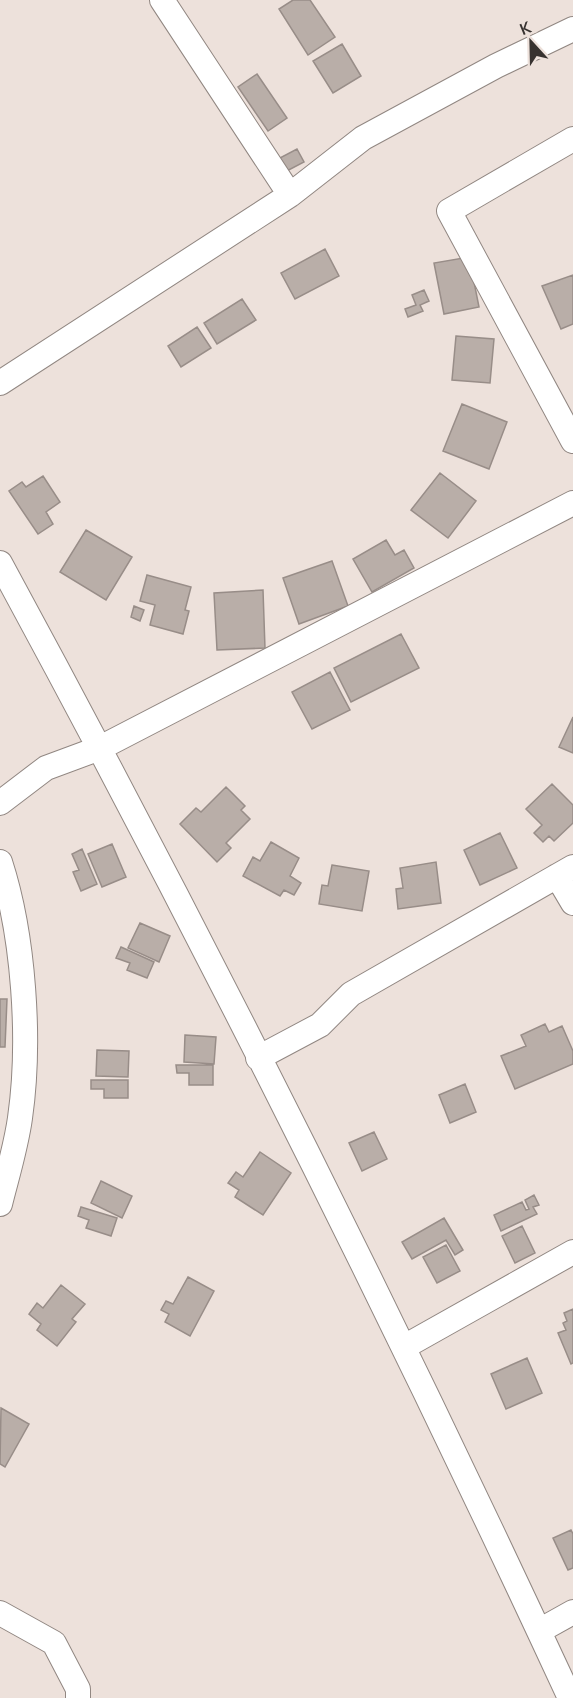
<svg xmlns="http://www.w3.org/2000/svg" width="573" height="1698" viewBox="0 0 573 1698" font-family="Manrope,sans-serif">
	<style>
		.building { fill: #b9aea8; stroke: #988d88; stroke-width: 1.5 }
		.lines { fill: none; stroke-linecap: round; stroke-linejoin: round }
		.minor-casing { stroke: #918782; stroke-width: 26 }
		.minor { stroke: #fff; stroke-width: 24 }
	</style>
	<rect width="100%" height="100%" fill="#ede1db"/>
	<path class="building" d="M 293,0 L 310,0 L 335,37 L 308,55 L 279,9 Z
		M 342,44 L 361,76 L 333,93 L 313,61 Z
		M 257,74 L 287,118 L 268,131 L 238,87 Z
		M 297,149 L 304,162 L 283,173 L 276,160 Z
		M 325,249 L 339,276 L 295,299 L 281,273 Z
		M 469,257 L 479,307 L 444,314 L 434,263 Z
		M 573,275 L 573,324 L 561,329 L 542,286 Z
		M 424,290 L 429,301 L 420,305 L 423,311 L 408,317 L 405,309 L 416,305 L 412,295 Z
		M 242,299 L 256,320 L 217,344 L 204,323 Z
		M 197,327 L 211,348 L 181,367 L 168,346 Z
		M 456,336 L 494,339 L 490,383 L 452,380 Z
		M 462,404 L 507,422 L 489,469 L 443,451 Z
		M 440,473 L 476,501 L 448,538 L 411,510 Z
		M 43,476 L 60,502 L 46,512 L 53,524 L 38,534 L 9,491 L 22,482 L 26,487 Z
		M 86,530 L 132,557 L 106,600 L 60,572 Z
		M 386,540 L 395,555 L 404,550 L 414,568 L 372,592 L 353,559 Z
		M 332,561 L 348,606 L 299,624 L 283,578 Z
		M 147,575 L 191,587 L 185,610 L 189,611 L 183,634 L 150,625 L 155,605 L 140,601 Z
		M 263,590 L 265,648 L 217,650 L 214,593 Z
		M 134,606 L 144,610 L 140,621 L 131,617 Z
		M 401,634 L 419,668 L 351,702 L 334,668 Z
		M 330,672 L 350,710 L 312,729 L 292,692 Z
		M 573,717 L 573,753 L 559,747 Z
		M 552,784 L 573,805 L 573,823 L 554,841 L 549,836 L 543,842 L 534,833 L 542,825 L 526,809 Z
		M 226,787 L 245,806 L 241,810 L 250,819 L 226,843 L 231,848 L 217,862 L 180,824 L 196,808 L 201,812 Z
		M 500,833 L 517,868 L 480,885 L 464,850 Z
		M 271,842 L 299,858 L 290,876 L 301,883 L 294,895 L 284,890 L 280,896 L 243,876 L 253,857 L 260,861 Z
		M 112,844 L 126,877 L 102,887 L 88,854 Z
		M 82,849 L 97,884 L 81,891 L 73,872 L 79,870 L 72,854 Z
		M 436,862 L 441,903 L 398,909 L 396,889 L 403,888 L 400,868 Z
		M 332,865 L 369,871 L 362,911 L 319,904 L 322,885 L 328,886 Z
		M 140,923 L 170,936 L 159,962 L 128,948 Z
		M 121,947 L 154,962 L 147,978 L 127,970 L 130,963 L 116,958 Z
		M 0,999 L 7,999 L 5,1047 L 0,1047 Z
		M 545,1024 L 549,1032 L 562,1026 L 573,1051 L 573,1064 L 515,1089 L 501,1056 L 526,1046 L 521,1035 Z
		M 185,1035 L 216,1037 L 214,1064 L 184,1062 Z
		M 97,1050 L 129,1051 L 128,1077 L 96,1076 Z
		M 176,1065 L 213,1065 L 213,1085 L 189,1085 L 189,1073 L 177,1073 Z
		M 91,1080 L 128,1080 L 128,1098 L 104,1098 L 104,1089 L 91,1089 Z
		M 465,1084 L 476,1112 L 450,1123 L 439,1095 Z
		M 374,1132 L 387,1159 L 362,1171 L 349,1143 Z
		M 260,1152 L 291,1173 L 263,1215 L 235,1197 L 239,1190 L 228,1183 L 236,1172 L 243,1177 Z
		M 101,1181 L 132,1196 L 122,1218 L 91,1203 Z
		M 534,1195 L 539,1205 L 533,1207 L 537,1214 L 501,1231 L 494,1215 L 522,1202 L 526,1210 L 529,1209 L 525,1200 Z
		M 81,1207 L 117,1218 L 111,1236 L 86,1228 L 89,1220 L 78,1216 Z
		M 444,1218 L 463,1250 L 455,1255 L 446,1240 L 412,1259 L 402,1242 Z
		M 522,1226 L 535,1253 L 515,1263 L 502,1236 Z
		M 446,1245 L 460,1271 L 437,1283 L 423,1257 Z
		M 188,1277 L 214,1291 L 190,1336 L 165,1322 L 169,1314 L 161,1310 L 166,1301 L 173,1304 Z
		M 61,1285 L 85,1304 L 72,1319 L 76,1322 L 57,1346 L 37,1330 L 41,1324 L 29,1314 L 37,1303 L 43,1308 Z
		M 573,1309 L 573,1363 L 571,1364 L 558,1333 L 566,1330 L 563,1323 L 567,1321 L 564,1313 Z
		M 527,1358 L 542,1393 L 506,1409 L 491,1374 Z
		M 1,1408 L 29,1424 L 5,1467 L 0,1464 Z
		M 571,1530 L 573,1534 L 573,1568 L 568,1570 L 553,1538 Z"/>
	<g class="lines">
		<g class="minor-casing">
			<path id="minor" d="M 162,0 L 290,195
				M 573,139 L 449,211 L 573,441
				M 0,383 L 290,195 L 363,138 L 496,66 L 573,29
				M 0,563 C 202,935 392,1314 570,1698
				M 0,803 L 46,768 L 100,748 L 573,503
				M 0,862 C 24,936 31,1041 20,1118 C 16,1147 7,1176 0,1204
				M 557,876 L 573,903
				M 258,1058 L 320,1025 L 351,994 L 573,867
				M 404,1347 L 573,1252
				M 0,1613 L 54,1643 L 78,1689 L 78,1698
				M 539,1631 L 573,1612"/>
		</g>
		<use href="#minor" class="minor"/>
	</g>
	<g transform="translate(531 42) rotate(338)" stroke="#ede1db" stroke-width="4.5" paint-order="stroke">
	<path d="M0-4.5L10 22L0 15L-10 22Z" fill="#373230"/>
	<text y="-9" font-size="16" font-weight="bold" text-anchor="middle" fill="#373230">K</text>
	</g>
</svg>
